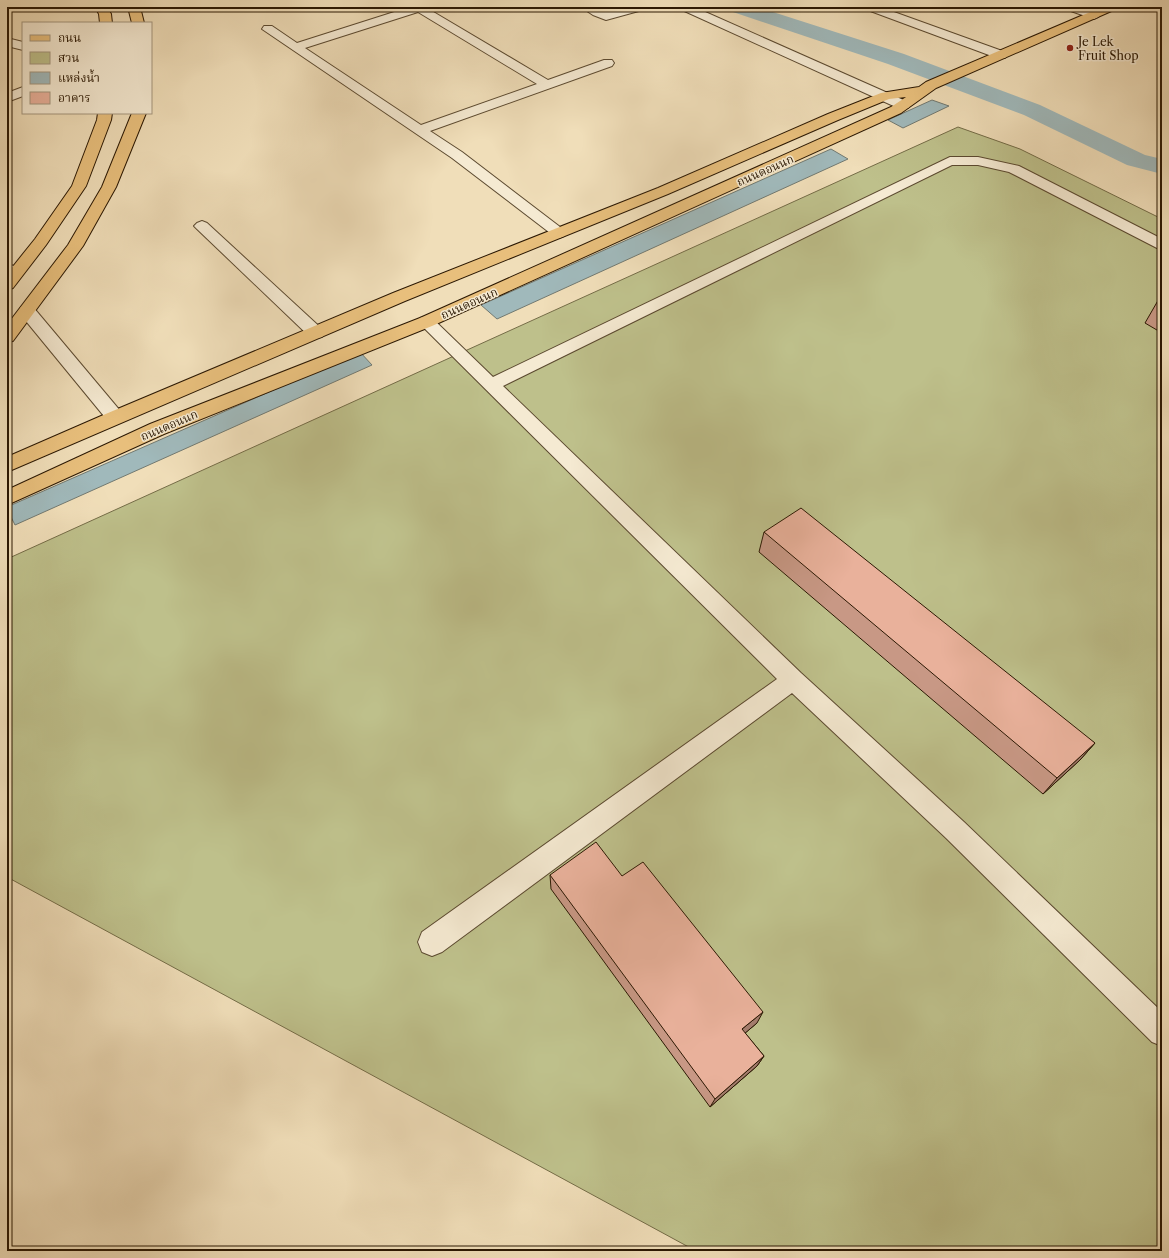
<svg xmlns="http://www.w3.org/2000/svg" width="1169" height="1258" viewBox="0 0 1169 1258" font-family="'Libre Caslon Text','Noto Serif Thai',serif">
	<style>
		.green { fill: #bec08b; stroke: #746c47 }
		.water { fill: #a0b9bb; stroke: #717971 }
		.lines { fill: none; stroke-linecap: round; stroke-linejoin: round }
		.canal { fill: #a0b9bb; fill-rule: evenodd }
		.minor-casing { stroke: #5c4a30; stroke-width: 2 }
		.major-casing { stroke: #2b1803; stroke-width: 2 }
		.minor { fill: #f5ead2; fill-rule: evenodd }
		.major { fill: #e8bf7c; fill-rule: evenodd }
		.wall { fill: #c89885; stroke: #2b1803 }
		.shaded-wall { fill: #a37c6c; stroke: #2b1803 }
		.building { fill: #e9b19b; stroke: #2b1803 }
		.poi-dot { fill: #8f2418; stroke: #f5ead2; stroke-width: 1.5 }
		.labels { text-anchor: middle; dominant-baseline: central; stroke-width: 3; stroke-linejoin: round; paint-order: stroke }
		.far-poi-label { font-size: 12px; fill: #2b1803; stroke: #f5ead2; text-anchor: start }
		.far-street-label { font-size: 12px; fill: #2b1803; stroke: #f5ead2 }
	</style>
	<rect width="100%" height="100%" fill="#f0deb9"/>
	<filter id="stains"><feTurbulence type="fractalNoise" baseFrequency=".005" numOctaves="4"/><feColorMatrix values="0 0 0 0 .2 0 0 0 0 .09 0 0 0 0 .02 0 0 0 .5 -.17"/></filter>
	<radialGradient id="worn" r=".72"><stop offset=".6" stop-color="#630" stop-opacity="0"/><stop offset="1" stop-color="#630" stop-opacity=".3"/></radialGradient>
	<path class="green" d="M 958,127 L 1020,149 L 1162,219 L 1162,1251 L 696,1251 L 7,877 L 7,559 Z"/>
	<path class="water" d="M 932,100 L 949,106 L 903,128 L 888,120 Z
		M 831,149 L 848,159 L 497,319 L 481,305 Z
		M 360,352 L 372,365 L 15,525 L 7,509 L 7,507 Z"/>
	<g class="lines">
		<path class="canal" d="M 727,7 L 757,7 L 904,54 L 1040,105 L 1145,155 L 1162,159 L 1162,174 L 1127,165 L 1024,115 L 888,64 L 730,11 Z"/>
		<g class="minor-casing">
			<path id="minor" d="M 410,7 L 425,7 L 548,80 L 604,60 L 612,60 L 614,63 L 612,66 L 430,131 L 462,152 L 564,230 L 567,233 L 564,236 L 559,238 L 554,236 L 452,158 L 262,29 L 264,26 L 272,26 L 297,43 ZM 418,12 L 537,84 L 421,125 L 305,48 Z
				M 581,7 L 595,7 L 607,12 L 628,7 L 648,7 L 646,9 L 606,20 L 593,15 Z
				M 678,7 L 694,7 L 908,102 L 910,105 L 908,108 L 898,108 L 680,9 Z
				M 863,7 L 880,7 L 1005,52 L 1007,55 L 1005,58 L 997,58 L 865,9 Z
				M 1063,7 L 1081,7 L 1098,13 L 1100,15 L 1098,17 L 1094,19 L 1065,9 Z
				M 7,38 L 23,42 L 23,50 L 7,46 Z
				M 23,87 L 23,96 L 7,102 L 7,93 Z
				M 950,157 L 978,157 L 1019,166 L 1162,239 L 1162,250 L 1157,248 L 1009,172 L 978,165 L 952,165 L 503,386 L 801,673 L 964,822 L 1162,1012 L 1162,1046 L 1152,1042 L 946,838 L 792,693 L 442,952 L 432,956 L 422,952 L 418,942 L 422,932 L 777,679 L 418,322 L 420,318 L 426,317 L 432,318 L 493,377 Z
				M 202,221 L 207,223 L 322,329 L 325,333 L 322,337 L 316,338 L 310,337 L 197,229 L 194,226 L 197,223 Z
				M 7,264 L 14,266 L 16,269 L 13,273 L 7,275 Z
				M 27,306 L 33,307 L 122,413 L 124,417 L 122,421 L 115,423 L 108,421 L 21,315 L 19,311 L 21,307 Z"/>
		</g>
		<g class="major-casing">
			<path id="major" d="M 95,7 L 107,7 L 111,14 L 112,23 L 100,23 L 99,14 Z
				M 128,7 L 140,7 L 144,23 L 132,23 Z
				M 1102,7 L 1118,7 L 1116,9 L 936,88 L 901,113 L 432,326 L 164,434 L 7,505 L 7,490 L 150,424 L 420,318 L 891,107 L 906,97 L 889,99 L 838,120 L 668,194 L 405,301 L 7,472 L 7,457 L 108,413 L 393,293 L 658,188 L 828,114 L 881,93 L 919,87 L 926,82 Z
				M 98,113 L 112,113 L 111,120 L 86,186 L 46,245 L 13,288 L 7,290 L 7,274 L 35,239 L 72,186 L 97,120 Z
				M 132,113 L 146,113 L 116,187 L 83,246 L 13,341 L 7,342 L 7,325 L 68,245 L 102,187 Z"/>
		</g>
		<use href="#minor" class="minor"/>
		<use href="#major" class="major"/>
	</g>
	<path class="wall" d="M 1162,295 L 1162,333 L 1145,323 L 1160,297 Z
		M 764,532 L 1095,743 L 1080,760 L 1043,794 L 759,552 Z
		M 550,875 L 622,876 L 757,1023 L 745,1033 L 764,1056 L 757,1066 L 710,1107 L 551,889 Z"/>
	<path class="shaded-wall" d="M 1095,743 L 1080,760 L 1043,794 L 1057,778 Z
		M 763,1012 L 757,1023 L 737,1040 L 742,1029 Z
		M 764,1056 L 757,1066 L 710,1107 L 715,1099 Z"/>
	<path class="building" d="M 801,508 L 1095,743 L 1057,778 L 764,532 Z
		M 596,842 L 622,876 L 643,862 L 763,1012 L 742,1029 L 764,1056 L 715,1099 L 550,875 Z"/>
	<circle class="poi-dot" cx="1070" cy="48" r="4"/>
	<g class="labels">
		<g class="far-poi-label">
			<text x="1078" y="41">Je Lek<tspan x="1078" dy="14">Fruit Shop</tspan></text>
		</g>
		<g class="far-street-label">
			<text transform="translate(765 170) rotate(-24)">ถนนดอนนก</text>
			<text transform="translate(469 303) rotate(-24)">ถนนดอนนก</text>
			<text transform="translate(169 425) rotate(-23)">ถนนดอนนก</text>
		</g>
	</g>
	<rect width="1169" height="1258" fill="none" stroke="#f0deb9" stroke-width="24"/>
	<rect x="8" y="8" width="1153" height="1242" fill="none" stroke="#2b1803" stroke-width="2"/>
	<rect x="12" y="12" width="1145" height="1234" fill="none" stroke="#2b1803"/>
	<rect x="22" y="22" width="130" height="92" fill="#f5ead2" stroke="#a4967f"/>
	<rect x="30" y="35" width="20" height="6" fill="#e8bf7c" stroke="#a4967f"/>
	<text x="58" y="42" font-size="12" fill="#2b1803">ถนน</text>
	<rect x="30" y="52" width="20" height="12" fill="#bec08b" stroke="#a4967f"/>
	<text x="58" y="62" font-size="12" fill="#2b1803">สวน</text>
	<rect x="30" y="72" width="20" height="12" fill="#a0b9bb" stroke="#a4967f"/>
	<text x="58" y="82" font-size="12" fill="#2b1803">แหล่งน้ำ</text>
	<rect x="30" y="92" width="20" height="12" fill="#e9b19b" stroke="#a4967f"/>
	<text x="58" y="102" font-size="12" fill="#2b1803">อาคาร</text>
	<rect width="100%" height="100%" filter="url(#stains)"/>
	<rect width="100%" height="100%" fill="url(#worn)"/>
</svg>
